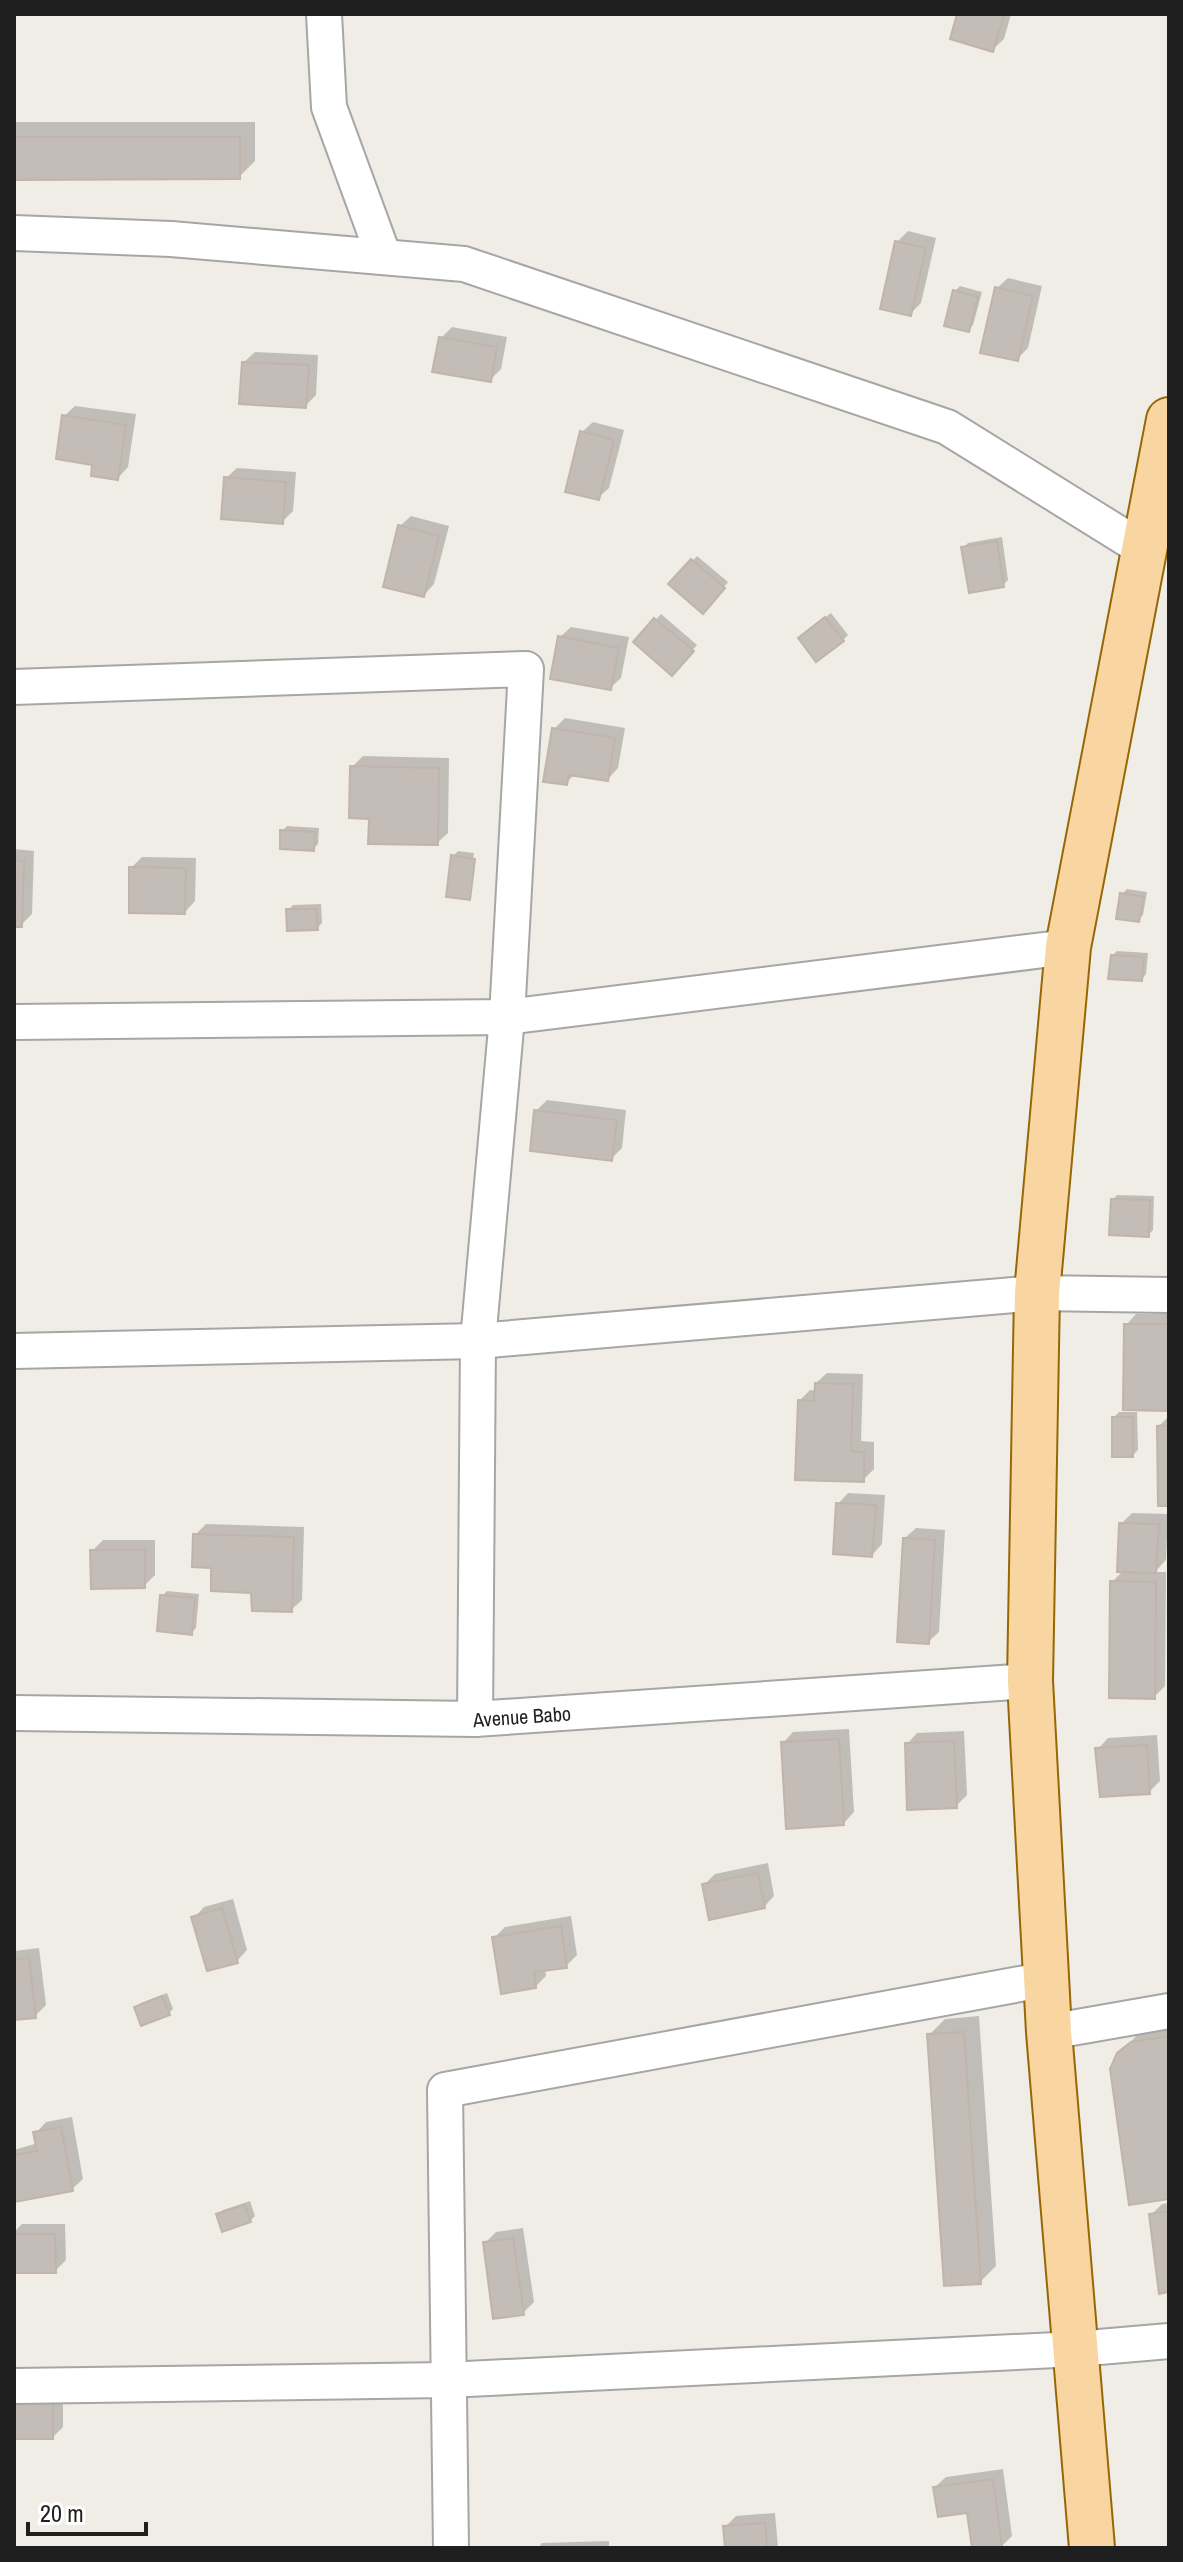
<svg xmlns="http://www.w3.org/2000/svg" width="1183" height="2562" viewBox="0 0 1183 2562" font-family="'Archivo Narrow',sans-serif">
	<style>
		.shadow { fill: #0003 }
		.building { fill: #c4bcb6; stroke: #c1b4a9; stroke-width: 2 }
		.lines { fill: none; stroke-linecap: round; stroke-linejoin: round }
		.street-casing { stroke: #a6a6a6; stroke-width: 38 }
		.primary-casing { stroke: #956805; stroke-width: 48 }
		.street { stroke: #fff; stroke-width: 34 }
		.primary { stroke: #f9d5a2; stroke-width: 44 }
		.labels { text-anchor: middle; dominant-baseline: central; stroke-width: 6; stroke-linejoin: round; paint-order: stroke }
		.street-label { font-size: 20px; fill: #1f1f1f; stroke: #fff }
	</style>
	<rect width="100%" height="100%" fill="#f0ede6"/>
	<path class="shadow" d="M 959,14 L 1011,14 L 1004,39 L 993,49 Z
		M 14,122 L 255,122 L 255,161 L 239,177 L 14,178 Z
		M 908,231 L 936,238 L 921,303 L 910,314 L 897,242 Z
		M 1008,278 L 1042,286 L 1028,348 L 1017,359 L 997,288 Z
		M 960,286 L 982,292 L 973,325 L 968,330 L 955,291 Z
		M 452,327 L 507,337 L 501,369 L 490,380 L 441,338 Z
		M 255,352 L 318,355 L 316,395 L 305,406 L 244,362 Z
		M 75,406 L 136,414 L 128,467 L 118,478 L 94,463 L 64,416 Z
		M 593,422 L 624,430 L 609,488 L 598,498 L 582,432 Z
		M 237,468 L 296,472 L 293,511 L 282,522 L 226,478 Z
		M 411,516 L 449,526 L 434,584 L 424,595 L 400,526 Z
		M 1002,537 L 1008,580 L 1003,585 L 963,548 L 968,543 Z
		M 697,556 L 728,582 L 708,607 L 671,584 Z
		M 831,613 L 848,635 L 843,640 L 805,633 Z
		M 661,614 L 697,645 L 672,673 L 636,642 Z
		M 571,627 L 629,637 L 621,678 L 610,688 L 560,637 Z
		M 565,718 L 625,728 L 618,768 L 608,779 L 575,774 L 566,783 L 554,729 Z
		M 363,756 L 449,758 L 448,833 L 437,843 L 371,817 L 352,767 Z
		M 287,826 L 319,828 L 318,844 L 313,849 L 282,831 Z
		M 14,849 L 34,851 L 32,914 L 21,925 L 14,924 Z
		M 458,851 L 474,853 L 468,896 L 472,896 L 469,898 L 453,856 Z
		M 142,857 L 196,858 L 195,901 L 185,912 L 131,868 Z
		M 1127,889 L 1147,892 L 1143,915 L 1138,920 L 1122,894 Z
		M 321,904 L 322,923 L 317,928 L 288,910 L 293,905 Z
		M 1117,951 L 1148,953 L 1146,974 L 1142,979 L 1112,956 Z
		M 547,1100 L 626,1110 L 622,1148 L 612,1158 L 536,1111 Z
		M 1117,1195 L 1154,1196 L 1153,1230 L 1148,1235 L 1112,1200 Z
		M 1136,1314 L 1169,1314 L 1167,1409 L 1126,1325 Z
		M 827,1373 L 863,1374 L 861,1441 L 874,1442 L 874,1469 L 863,1480 L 799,1401 L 810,1390 L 816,1391 L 816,1383 Z
		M 1119,1412 L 1137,1412 L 1138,1450 L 1133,1455 L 1114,1417 Z
		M 1169,1416 L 1169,1504 L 1159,1426 Z
		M 848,1493 L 885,1495 L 882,1544 L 872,1555 L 838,1504 Z
		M 1132,1513 L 1168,1514 L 1166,1560 L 1155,1572 L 1166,1572 L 1165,1686 L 1154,1697 L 1112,1582 L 1124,1570 L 1121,1524 Z
		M 206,1524 L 304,1527 L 302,1600 L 291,1610 L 253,1591 L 213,1567 L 195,1535 Z
		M 916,1528 L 945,1530 L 939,1632 L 928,1642 L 905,1538 Z
		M 103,1540 L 155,1540 L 155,1575 L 144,1586 L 92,1551 Z
		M 167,1591 L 199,1594 L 196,1628 L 191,1633 L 162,1596 Z
		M 849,1729 L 854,1812 L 844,1823 L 783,1743 L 793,1732 Z
		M 964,1731 L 967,1795 L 956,1806 L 907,1744 L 917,1733 Z
		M 1157,1735 L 1160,1781 L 1149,1792 L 1098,1749 L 1108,1738 Z
		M 768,1863 L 774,1896 L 764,1907 L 704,1885 L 715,1874 Z
		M 233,1899 L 247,1950 L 237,1961 L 194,1918 L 204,1907 Z
		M 571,1916 L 577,1955 L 566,1966 L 545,1969 L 546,1976 L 535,1987 L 494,1938 L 505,1927 Z
		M 39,1948 L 46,2005 L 35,2016 L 14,2018 L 14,1951 Z
		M 167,1993 L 173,2009 L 169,2013 L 136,2008 L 141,2003 Z
		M 979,2016 L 996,2266 L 980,2282 L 929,2035 L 945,2019 Z
		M 1169,2020 L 1169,2197 L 1119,2054 L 1140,2032 Z
		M 72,2117 L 83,2179 L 72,2189 L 14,2198 L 14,2150 L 38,2143 L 36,2133 L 46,2122 Z
		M 250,2201 L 255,2216 L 250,2221 L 218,2215 L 223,2210 Z
		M 1169,2203 L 1169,2290 L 1151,2215 L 1162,2204 Z
		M 22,2224 L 65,2224 L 66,2260 L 55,2271 L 14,2271 L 14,2232 Z
		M 523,2228 L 534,2302 L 523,2313 L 485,2243 L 496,2232 Z
		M 63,2391 L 63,2427 L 53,2437 L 14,2437 Z
		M 1003,2469 L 1012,2536 L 1001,2547 L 974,2548 L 969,2510 L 935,2487 L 946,2477 Z
		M 775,2513 L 778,2548 L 727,2548 L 725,2527 L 736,2516 Z
		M 609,2541 L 609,2548 L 538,2548 L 542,2543 Z"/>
	<path class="building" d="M 957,14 L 1004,14 L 993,52 L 950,39 Z
		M 14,137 L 240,137 L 240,179 L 14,180 Z
		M 895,241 L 926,248 L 911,316 L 880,309 Z
		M 995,287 L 1033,296 L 1018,361 L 980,353 Z
		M 953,290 L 978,297 L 969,332 L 944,326 Z
		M 439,337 L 497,347 L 491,382 L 432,372 Z
		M 242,362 L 309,365 L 306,408 L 239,404 Z
		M 62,415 L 126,425 L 118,480 L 91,476 L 92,465 L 56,459 Z
		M 580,431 L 614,440 L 599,500 L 565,492 Z
		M 224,477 L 286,482 L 283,524 L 221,519 Z
		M 398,525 L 439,536 L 424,597 L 383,587 Z
		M 997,541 L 1004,587 L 969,593 L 961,547 Z
		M 691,559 L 725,588 L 703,614 L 668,584 Z
		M 825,617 L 844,641 L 816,662 L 798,638 Z
		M 654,618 L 694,651 L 672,676 L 633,642 Z
		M 558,636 L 619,648 L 611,690 L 550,679 Z
		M 552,728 L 615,738 L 608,781 L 569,775 L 567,785 L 543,782 Z
		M 350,766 L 439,768 L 438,845 L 368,844 L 369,819 L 349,818 Z
		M 280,830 L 315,832 L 314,851 L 280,849 Z
		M 451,855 L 475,859 L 470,900 L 446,897 Z
		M 14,860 L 24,861 L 22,927 L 14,927 Z
		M 129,867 L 186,868 L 185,914 L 129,913 Z
		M 1120,893 L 1144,897 L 1139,922 L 1116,919 Z
		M 286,909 L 316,909 L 318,930 L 287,931 Z
		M 1111,955 L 1144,957 L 1142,981 L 1108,979 Z
		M 534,1110 L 617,1120 L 612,1161 L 530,1151 Z
		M 1111,1199 L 1150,1200 L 1149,1237 L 1109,1235 Z
		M 1124,1324 L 1169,1324 L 1168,1411 L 1123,1410 Z
		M 815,1383 L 853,1384 L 851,1451 L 864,1452 L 864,1482 L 795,1480 L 798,1400 L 814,1401 Z
		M 1112,1417 L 1133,1417 L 1133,1457 L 1112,1457 Z
		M 1169,1425 L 1169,1506 L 1158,1506 L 1157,1426 Z
		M 836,1503 L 876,1505 L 872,1557 L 833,1554 Z
		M 1119,1523 L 1159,1524 L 1156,1573 L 1117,1572 Z
		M 193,1534 L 294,1537 L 292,1612 L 252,1611 L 251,1593 L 211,1591 L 211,1568 L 192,1567 Z
		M 903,1538 L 935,1540 L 929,1644 L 897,1642 Z
		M 90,1550 L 145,1550 L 145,1588 L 91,1589 Z
		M 1110,1581 L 1156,1582 L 1155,1699 L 1109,1698 Z
		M 160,1595 L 195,1598 L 192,1635 L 157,1631 Z
		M 839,1739 L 844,1825 L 786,1829 L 781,1742 Z
		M 954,1741 L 957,1808 L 907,1810 L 905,1743 Z
		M 1147,1745 L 1150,1794 L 1100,1797 L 1095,1748 Z
		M 758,1873 L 765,1908 L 709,1920 L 702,1884 Z
		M 222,1908 L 238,1963 L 207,1971 L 191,1917 Z
		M 561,1926 L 567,1968 L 534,1972 L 536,1988 L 501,1994 L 492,1937 Z
		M 29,1958 L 36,2018 L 14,2020 L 14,1960 Z
		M 162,1996 L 170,2015 L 141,2026 L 134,2007 Z
		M 964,2032 L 981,2284 L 944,2286 L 927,2034 Z
		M 1169,2036 L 1169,2199 L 1129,2205 L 1110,2069 L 1117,2053 L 1131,2042 Z
		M 61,2127 L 73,2191 L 14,2202 L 14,2155 L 37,2151 L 33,2132 Z
		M 245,2205 L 251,2222 L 222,2232 L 216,2214 Z
		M 1169,2211 L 1169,2292 L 1159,2294 L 1149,2214 Z
		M 14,2234 L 55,2234 L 56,2273 L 14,2273 Z
		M 513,2238 L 524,2315 L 493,2319 L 483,2242 Z
		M 14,2401 L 53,2401 L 53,2439 L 14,2439 Z
		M 993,2479 L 1002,2548 L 972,2548 L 967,2513 L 938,2517 L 933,2487 Z
		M 765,2523 L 767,2548 L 725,2548 L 723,2526 Z"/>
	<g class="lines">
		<g class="street-casing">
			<g id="street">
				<path d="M 324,14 L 329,107 L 384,257"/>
				<path d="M 14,233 L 171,239 L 464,264 L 947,427 L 1145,550"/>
				<path d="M 14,687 L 526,669 L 507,1017 L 478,1341 L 475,1719"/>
				<path d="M 14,1022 L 507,1017 L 1068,947"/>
				<path d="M 14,1351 L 478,1341 L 1037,1293 L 1169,1295"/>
				<path id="s1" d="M 14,1713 L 475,1719 L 1030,1681"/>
				<path d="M 1049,2032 L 1169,2011"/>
				<path d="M 14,2386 L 447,2380 L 1076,2349 L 1169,2341"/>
				<path d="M 451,2548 L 445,2090 L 1047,1979"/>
			</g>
		</g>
		<g class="primary-casing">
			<path id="primary" d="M 1092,2548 L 1049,2032 L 1030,1681 L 1037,1293 L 1068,947 L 1169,420"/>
		</g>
		<use href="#street" class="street"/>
		<use href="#primary" class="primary"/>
	</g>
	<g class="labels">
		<g class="street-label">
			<text stroke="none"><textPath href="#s1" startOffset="508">Avenue Babo</textPath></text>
		</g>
	</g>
	<rect width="1183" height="2562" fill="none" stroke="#1f1f1f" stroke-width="32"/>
	<path d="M28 2522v12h118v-12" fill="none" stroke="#1f1f1f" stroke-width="4"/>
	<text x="40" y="2522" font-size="24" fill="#1f1f1f" stroke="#ffffff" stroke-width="6" paint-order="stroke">20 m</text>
</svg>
